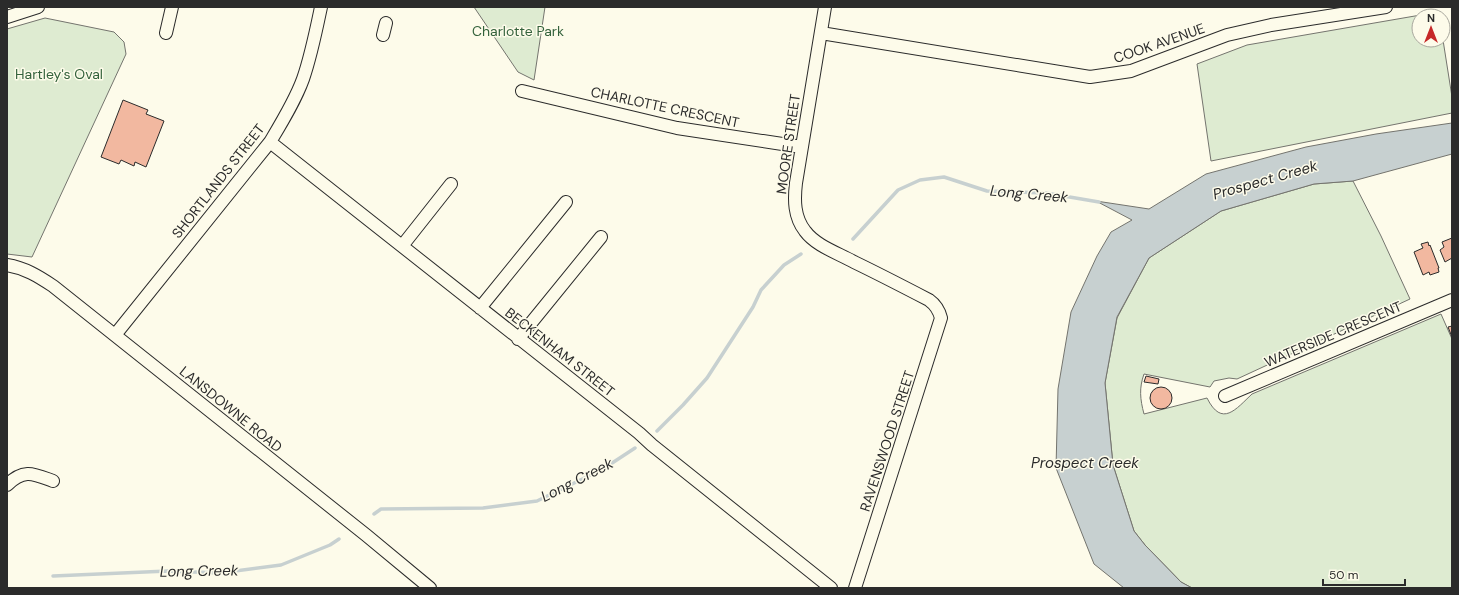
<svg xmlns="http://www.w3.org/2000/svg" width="1459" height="595" viewBox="0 0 1459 595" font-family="'DM Sans',sans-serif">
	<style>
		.green { fill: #deebd1; stroke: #74746e }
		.water { fill: #c7d0d0; stroke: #74746e }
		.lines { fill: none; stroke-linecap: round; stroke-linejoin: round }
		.stream { stroke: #c7d0d0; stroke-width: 3.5 }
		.building { fill: #f2b8a0; stroke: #2b2b2b }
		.minor-casing { stroke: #2b2b2b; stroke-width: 14 }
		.minor { stroke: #fdfbea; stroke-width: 12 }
		.labels { text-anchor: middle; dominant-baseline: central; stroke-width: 3; stroke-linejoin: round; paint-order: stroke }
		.park-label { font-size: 14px; fill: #34623c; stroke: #fdfbea }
		.street-label { font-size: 14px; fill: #2b2b2b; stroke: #fdfbea }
		.water-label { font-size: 15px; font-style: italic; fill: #2b2b2b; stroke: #fdfbea }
	</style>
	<rect width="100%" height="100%" fill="#fdfbea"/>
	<path class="green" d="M 474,7 L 545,7 L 534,80 L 518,72 Z
		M 1438,12 L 1439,16 L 1419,16 L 1419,40 L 1443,40 L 1452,97 L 1452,113 L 1211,161 L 1197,64 L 1247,45 Z
		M 45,18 L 114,32 L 124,42 L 126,54 L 32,257 L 7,254 L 7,29 Z
		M 1353,181 L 1381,236 L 1410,299 L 1237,379 L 1229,378 L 1214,381 L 1210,387 L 1144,374 C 1139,388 1140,399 1144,414 L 1207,398 C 1222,428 1236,409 1252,394 L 1441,314 L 1452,339 L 1452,588 L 1192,588 L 1181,582 L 1145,545 L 1134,531 L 1113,465 L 1105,383 L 1117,318 L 1149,258 L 1221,211 L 1314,184 Z"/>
	<path class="water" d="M 1452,123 L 1452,154 L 1353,181 L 1314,184 L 1221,211 L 1149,258 L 1117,317 L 1105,383 L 1113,465 L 1134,531 L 1145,545 L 1181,582 L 1192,588 L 1124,588 L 1094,564 L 1056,468 L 1058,389 L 1071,312 L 1097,256 L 1111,232 L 1132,220 L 1096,201 L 1149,209 L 1206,174 L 1306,147 L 1376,134 Z"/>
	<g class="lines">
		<path class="stream" d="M 853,239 L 898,190 L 920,180 L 944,177 L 987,191 L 1046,193 L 1099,202
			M 657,431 L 683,405 L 707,378 L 753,307 L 761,290 L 784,265 L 801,254
			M 374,514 L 381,509 L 483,508 L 537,501 L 603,469 L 635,448
			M 53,576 L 168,571 L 220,573 L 281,565 L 330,545 L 339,539"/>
	</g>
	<path class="building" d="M 123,100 L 148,110 L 146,114 L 164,121 L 146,167 L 135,162 L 134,166 L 121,160 L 119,164 L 101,157 Z
		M 1452,238 L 1452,258 L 1445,262 L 1440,250 L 1444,247 L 1442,242 Z
		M 1428,242 L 1429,246 L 1430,245 L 1439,268 L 1438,268 L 1439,272 L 1430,275 L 1429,272 L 1423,275 L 1414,252 L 1423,248 L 1421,244 Z
		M 1452,326 L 1452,337 L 1448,327 Z
		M 1146,376 L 1159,379 L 1158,384 L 1144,382 Z
		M1150 398a11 11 0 1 1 22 0a11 11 0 1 1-22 0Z"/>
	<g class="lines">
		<g class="minor-casing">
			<path id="minor" d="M 825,7 L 796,183 C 794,200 794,217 805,231 C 816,246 838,253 854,262 C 879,274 904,287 929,300 C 936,305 939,310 941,318 L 855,588
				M 7,17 L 38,7
				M 166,33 L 172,7
				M 821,33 L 1090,77 L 1131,71 L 1227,35 L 1271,25 L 1386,7
				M 383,35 L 386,23
				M 522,91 L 677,128 L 802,147
				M 270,142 L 639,433 L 652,445 L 831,588
				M 402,246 L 451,184
				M 7,265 C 25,268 38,276 53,286 L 366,535 L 430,588
				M 480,308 L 566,202
				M 115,335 L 270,142 C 282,122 295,101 303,79 C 311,56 316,31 321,7
				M 518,339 L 601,237
				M 1225,396 L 1452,300
				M 7,485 C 24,468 34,474 53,481"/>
		</g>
		<use href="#minor" class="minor"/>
	</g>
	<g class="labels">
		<g class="park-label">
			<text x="518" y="31">Charlotte Park</text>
			<text x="59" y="74">Hartley's Oval</text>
		</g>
		<g class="street-label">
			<text transform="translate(1159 43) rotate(-19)">COOK AVENUE</text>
			<text transform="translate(665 107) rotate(12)">CHARLOTTE CRESCENT</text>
			<text transform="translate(788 144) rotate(-82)">MOORE STREET</text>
			<text transform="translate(218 181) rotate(-52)">SHORTLANDS STREET</text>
			<text transform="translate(1333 334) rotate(-23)">WATERSIDE CRESCENT</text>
			<text transform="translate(560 352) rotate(38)">BECKENHAM STREET</text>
			<text transform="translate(231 409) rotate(39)">LANSDOWNE ROAD</text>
			<text transform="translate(887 441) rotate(-72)">RAVENSWOOD STREET</text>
		</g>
		<g class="water-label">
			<text transform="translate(1265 180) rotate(-16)">Prospect Creek</text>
			<text transform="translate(1029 194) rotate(5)">Long Creek</text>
			<text x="1085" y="463">Prospect Creek</text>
			<text transform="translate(577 480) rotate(-27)">Long Creek</text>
			<text transform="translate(199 571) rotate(-1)">Long Creek</text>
		</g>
	</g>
	<rect width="1459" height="595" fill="none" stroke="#2b2b2b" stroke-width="16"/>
	<g transform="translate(1431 28)"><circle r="19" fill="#fdfbea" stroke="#a9a89e"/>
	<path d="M0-3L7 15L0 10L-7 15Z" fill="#c62828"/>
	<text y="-6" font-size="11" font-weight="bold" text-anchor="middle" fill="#2b2b2b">N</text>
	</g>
	<path d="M1323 579v6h82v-6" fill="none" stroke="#2b2b2b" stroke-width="2"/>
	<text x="1329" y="579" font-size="12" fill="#2b2b2b" stroke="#fdfbea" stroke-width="3" paint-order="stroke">50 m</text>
</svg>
